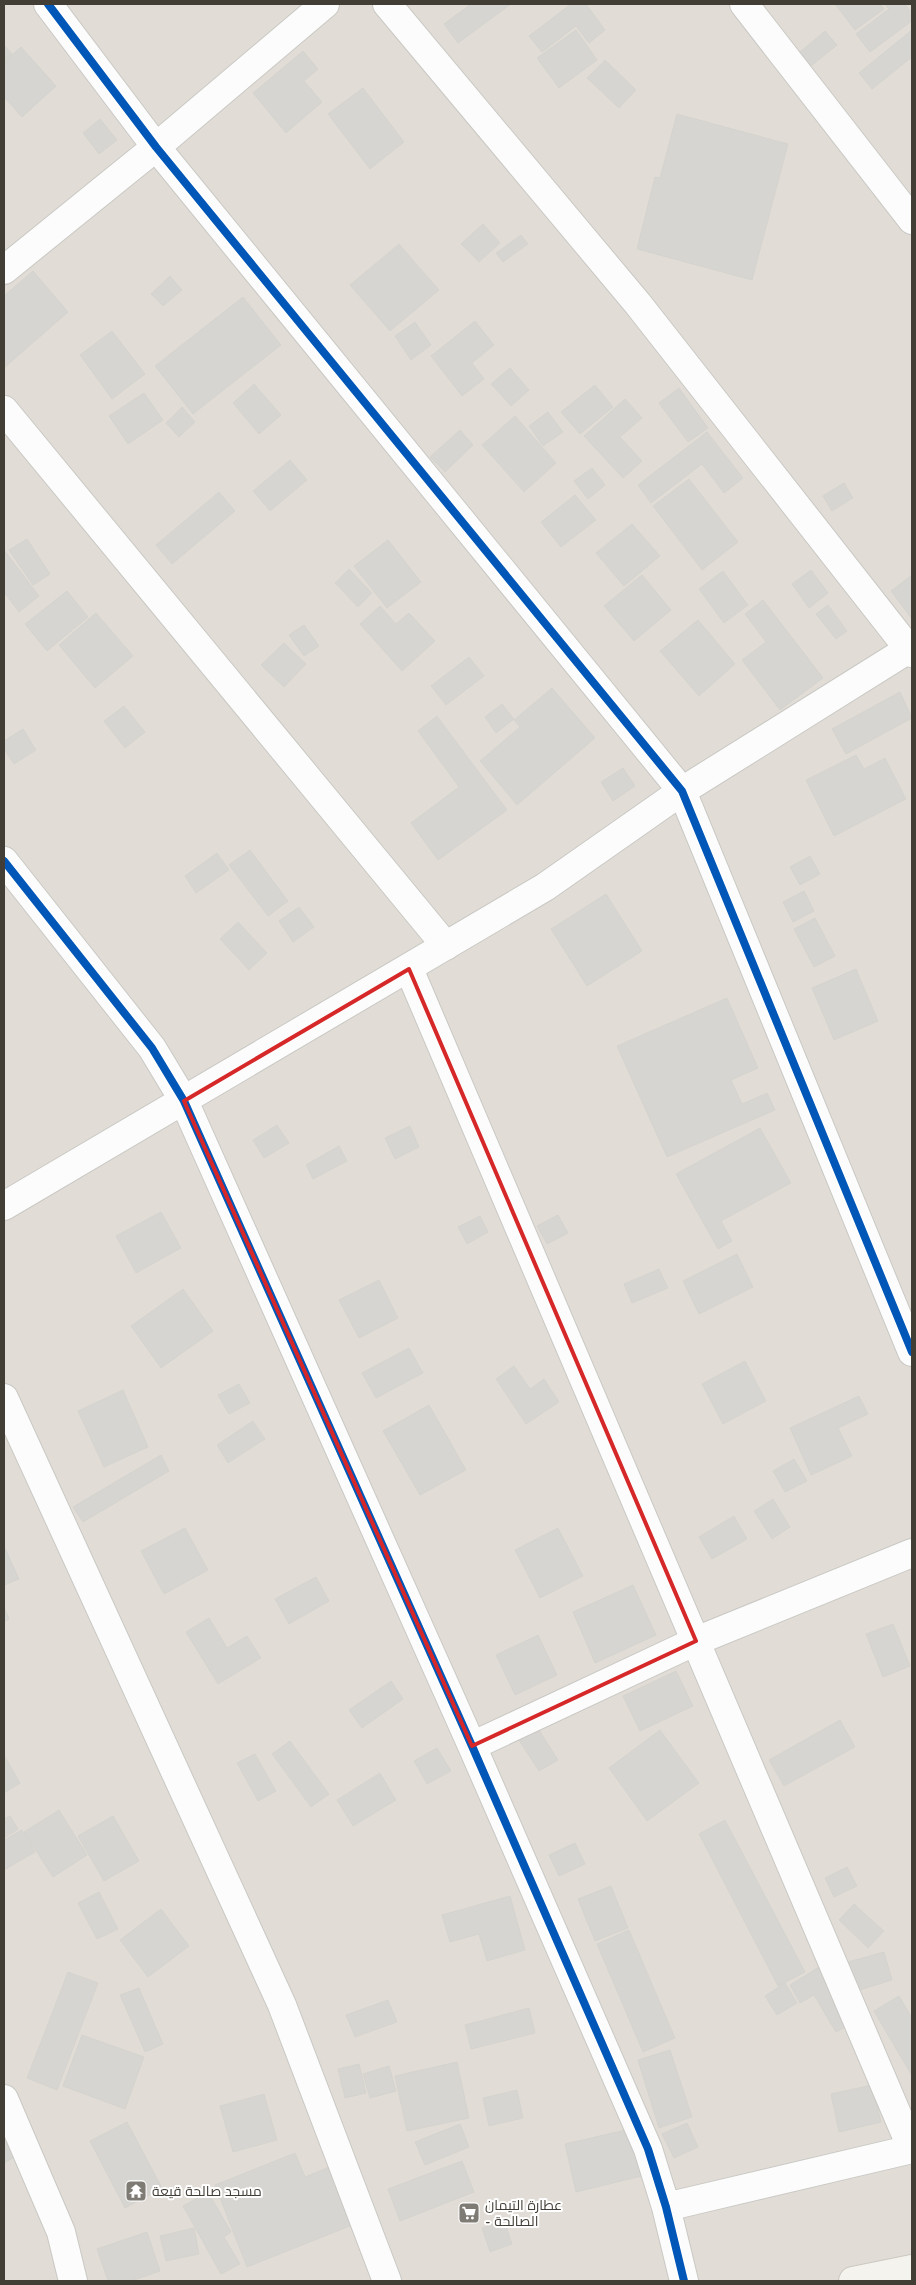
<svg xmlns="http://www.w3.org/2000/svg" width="916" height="2285" viewBox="0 0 916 2285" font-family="'Varela Round',Cairo,sans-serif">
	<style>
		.residential { fill: #e1ddd6 }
		.building { fill: #d7d5d1; stroke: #d5d3ce }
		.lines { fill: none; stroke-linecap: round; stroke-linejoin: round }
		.street-casing { stroke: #c9c8c4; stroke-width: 30 }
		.secondary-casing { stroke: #cbc8c0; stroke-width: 30 }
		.street { stroke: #fcfcfc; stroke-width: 28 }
		.secondary { stroke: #f5f3ee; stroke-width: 28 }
		.cycleway-casing { stroke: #fff; stroke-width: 11 }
		.cycleway { stroke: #0057b8; stroke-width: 8 }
		.marked { fill: none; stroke: #d62828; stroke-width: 4; stroke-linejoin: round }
		.labels { text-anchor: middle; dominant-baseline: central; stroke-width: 4; stroke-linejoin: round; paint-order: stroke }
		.poi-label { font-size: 14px; fill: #423d35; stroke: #fff; text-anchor: start }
	</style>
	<rect width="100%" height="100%" fill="#edece8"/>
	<path class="residential" d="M 4,4 L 912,4 L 912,2274 L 877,2281 L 4,2281 Z"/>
	<path class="building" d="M 471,4 L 511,4 L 458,43 L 444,24 Z
		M 571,4 L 586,4 L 605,30 L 589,43 L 576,26 L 542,52 L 529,36 Z
		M 835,4 L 880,4 L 884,9 L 855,30 Z
		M 885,4 L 905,4 L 912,13 L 912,21 L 870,52 L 856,34 L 889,9 Z
		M 576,30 L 597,60 L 559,88 L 537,58 Z
		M 912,30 L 912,57 L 872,89 L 859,73 Z
		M 825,31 L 837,45 L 811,66 L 800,52 Z
		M 4,45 L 12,54 L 4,61 Z
		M 21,47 L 56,86 L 22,117 L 4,97 L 4,62 Z
		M 303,51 L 318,69 L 304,81 L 322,102 L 286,133 L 253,93 Z
		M 605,60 L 636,90 L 619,108 L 587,78 Z
		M 363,88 L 404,142 L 370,169 L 328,114 Z
		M 677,114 L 788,144 L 752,280 L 637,249 L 655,177 L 660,178 Z
		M 100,119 L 117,140 L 99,154 L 83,133 Z
		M 483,224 L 500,243 L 479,262 L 461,244 Z
		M 521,235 L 528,244 L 503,262 L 496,253 Z
		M 399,244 L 439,290 L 390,331 L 350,285 Z
		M 33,271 L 68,312 L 4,368 L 4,296 Z
		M 170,276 L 182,290 L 163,306 L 151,294 Z
		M 243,297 L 281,345 L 193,414 L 155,366 Z
		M 475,321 L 494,345 L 472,363 L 484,379 L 462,396 L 431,356 Z
		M 415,322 L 431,345 L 411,360 L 395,336 Z
		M 112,331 L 145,374 L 112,399 L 80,355 Z
		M 510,368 L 529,390 L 511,406 L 491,384 Z
		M 254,384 L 281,415 L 259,434 L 233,403 Z
		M 595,385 L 613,407 L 580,434 L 561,412 Z
		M 679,388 L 708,428 L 688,442 L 659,403 Z
		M 144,393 L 163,420 L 128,444 L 109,416 Z
		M 625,399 L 642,418 L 620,437 L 642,461 L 623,478 L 584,436 Z
		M 182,407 L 195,422 L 179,437 L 166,423 Z
		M 548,412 L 563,432 L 543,446 L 529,426 Z
		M 515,416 L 556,463 L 524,492 L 482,445 Z
		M 460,430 L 473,445 L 445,472 L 430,457 Z
		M 707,432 L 743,478 L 724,493 L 702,464 L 651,503 L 638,485 Z
		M 290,460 L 307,480 L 270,511 L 253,491 Z
		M 592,468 L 605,485 L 588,499 L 574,481 Z
		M 689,479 L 738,542 L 702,570 L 653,506 Z
		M 844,483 L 853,498 L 832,511 L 823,496 Z
		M 219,492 L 235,511 L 172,564 L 156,545 Z
		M 575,495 L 596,520 L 561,547 L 541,522 Z
		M 632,524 L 660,556 L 624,586 L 596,553 Z
		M 27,539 L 50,574 L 33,585 L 9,550 Z
		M 388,540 L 421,582 L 387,608 L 354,566 Z
		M 4,550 L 39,596 L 19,612 L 4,592 Z
		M 349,569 L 372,593 L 358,607 L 335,583 Z
		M 811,570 L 828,593 L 809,608 L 792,584 Z
		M 723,571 L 748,605 L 724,623 L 699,589 Z
		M 642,575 L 671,610 L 634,641 L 604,606 Z
		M 912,575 L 912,619 L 891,591 Z
		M 67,591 L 88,617 L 47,651 L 25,624 Z
		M 763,600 L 823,678 L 780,710 L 742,660 L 766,642 L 745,614 Z
		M 828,605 L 847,631 L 836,639 L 816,614 Z
		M 380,606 L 396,624 L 409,613 L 435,641 L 402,671 L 360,624 Z
		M 96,613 L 133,656 L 95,688 L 59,645 Z
		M 698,620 L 735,664 L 699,696 L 660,651 Z
		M 304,625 L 319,646 L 304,656 L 289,635 Z
		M 284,643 L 306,664 L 284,687 L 261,665 Z
		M 469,657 L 484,676 L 446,705 L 431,686 Z
		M 552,688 L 595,738 L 517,805 L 480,761 L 520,727 L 514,720 Z
		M 900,692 L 912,718 L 846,754 L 832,729 Z
		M 502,704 L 514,719 L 496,733 L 485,717 Z
		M 124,706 L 145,732 L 125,748 L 104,721 Z
		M 437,716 L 507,810 L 438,860 L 411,823 L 459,787 L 418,731 Z
		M 23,729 L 36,750 L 14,764 L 4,749 L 4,741 Z
		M 856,755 L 864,769 L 885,758 L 906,799 L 834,836 L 806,780 Z
		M 623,768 L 635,786 L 613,801 L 601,782 Z
		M 250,850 L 288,901 L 268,916 L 229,865 Z
		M 217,853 L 229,870 L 196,893 L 185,876 Z
		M 810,856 L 820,874 L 800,885 L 790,867 Z
		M 804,891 L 814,911 L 793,922 L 783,902 Z
		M 606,894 L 642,951 L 587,986 L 551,929 Z
		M 299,907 L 314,927 L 293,942 L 279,921 Z
		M 815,918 L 835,956 L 814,967 L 794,929 Z
		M 238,922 L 267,953 L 249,970 L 220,939 Z
		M 856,969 L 878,1021 L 834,1040 L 812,988 Z
		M 727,998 L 758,1068 L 731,1080 L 742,1104 L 767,1093 L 775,1110 L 667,1157 L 617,1046 Z
		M 277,1125 L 289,1143 L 264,1158 L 253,1140 Z
		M 410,1126 L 419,1147 L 395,1159 L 385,1138 Z
		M 760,1128 L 791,1183 L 721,1221 L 732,1241 L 718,1249 L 676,1174 Z
		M 339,1146 L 347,1161 L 313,1179 L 306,1165 Z
		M 161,1212 L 181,1248 L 136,1273 L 116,1236 Z
		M 558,1215 L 568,1233 L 547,1244 L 537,1226 Z
		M 480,1216 L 488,1232 L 467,1244 L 458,1227 Z
		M 737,1254 L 753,1287 L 699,1314 L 683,1281 Z
		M 659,1269 L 668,1288 L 632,1303 L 624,1284 Z
		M 379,1280 L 398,1318 L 359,1338 L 339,1300 Z
		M 183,1289 L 213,1331 L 161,1368 L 131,1326 Z
		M 409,1348 L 423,1373 L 376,1398 L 362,1373 Z
		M 745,1361 L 766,1401 L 723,1424 L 702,1384 Z
		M 514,1366 L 530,1389 L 544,1379 L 559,1402 L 526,1424 L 496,1379 Z
		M 239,1384 L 250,1403 L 229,1414 L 218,1395 Z
		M 123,1390 L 148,1447 L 104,1467 L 78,1411 Z
		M 859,1396 L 868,1414 L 838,1428 L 852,1456 L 811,1475 L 790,1428 Z
		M 429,1405 L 466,1470 L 420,1495 L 383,1431 Z
		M 253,1421 L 265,1439 L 228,1463 L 217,1445 Z
		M 161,1455 L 169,1471 L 83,1522 L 73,1507 Z
		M 794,1459 L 807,1481 L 785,1492 L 773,1471 Z
		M 773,1499 L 790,1527 L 772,1539 L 754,1511 Z
		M 734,1516 L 747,1539 L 712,1559 L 699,1537 Z
		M 185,1528 L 208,1570 L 164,1594 L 141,1551 Z
		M 558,1528 L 583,1576 L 540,1598 L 515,1550 Z
		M 4,1546 L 19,1579 L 4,1585 Z
		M 316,1577 L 329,1601 L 289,1624 L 275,1599 Z
		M 633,1585 L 656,1635 L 595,1663 L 573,1612 Z
		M 4,1607 L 9,1619 L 4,1622 Z
		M 209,1618 L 227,1648 L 247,1636 L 261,1658 L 218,1684 L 186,1632 Z
		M 893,1624 L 910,1666 L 883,1677 L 866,1634 Z
		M 538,1635 L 557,1675 L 515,1695 L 496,1655 Z
		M 676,1671 L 693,1706 L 640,1731 L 623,1696 Z
		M 391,1681 L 403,1699 L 362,1728 L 349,1710 Z
		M 532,1719 L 558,1760 L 539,1771 L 513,1731 Z
		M 840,1720 L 855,1747 L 784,1786 L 769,1760 Z
		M 660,1730 L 699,1783 L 647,1821 L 609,1768 Z
		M 290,1741 L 329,1794 L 311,1807 L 272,1754 Z
		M 437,1748 L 451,1771 L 427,1784 L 414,1761 Z
		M 255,1754 L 276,1791 L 258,1801 L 237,1763 Z
		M 4,1755 L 20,1783 L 4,1793 Z
		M 380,1773 L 396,1800 L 353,1826 L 337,1800 Z
		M 59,1810 L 87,1855 L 53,1877 L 24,1832 Z
		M 10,1816 L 18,1829 L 4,1838 L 4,1819 Z
		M 113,1816 L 139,1861 L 104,1881 L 78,1836 Z
		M 725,1820 L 805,1972 L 778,1986 L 699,1834 Z
		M 22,1830 L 35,1852 L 4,1870 L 4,1840 Z
		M 575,1843 L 585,1864 L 559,1876 L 549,1855 Z
		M 847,1867 L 857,1886 L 834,1897 L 825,1878 Z
		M 611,1886 L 628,1928 L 595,1941 L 578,1899 Z
		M 99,1892 L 118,1929 L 97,1939 L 78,1903 Z
		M 510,1896 L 525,1950 L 487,1961 L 479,1934 L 450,1942 L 442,1915 Z
		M 854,1904 L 884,1931 L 868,1948 L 839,1920 Z
		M 161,1909 L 189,1946 L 148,1977 L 120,1940 Z
		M 629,1930 L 675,2038 L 643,2052 L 597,1944 Z
		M 884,1952 L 892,1980 L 856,1991 L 848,1962 Z
		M 819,1967 L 853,2023 L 836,2032 L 814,1995 L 800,2003 L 790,1985 Z
		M 68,1972 L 98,1983 L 57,2090 L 27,2078 Z
		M 785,1983 L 797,2003 L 777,2015 L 765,1996 Z
		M 139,1988 L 163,2044 L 145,2052 L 120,1995 Z
		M 899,1996 L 912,2018 L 912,2076 L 874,2011 Z
		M 388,2000 L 397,2022 L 355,2037 L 346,2015 Z
		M 529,2008 L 535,2033 L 471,2049 L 465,2025 Z
		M 82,2035 L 144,2057 L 125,2109 L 63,2086 Z
		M 670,2050 L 692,2117 L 659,2128 L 638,2060 Z
		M 457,2062 L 469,2118 L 407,2131 L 395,2076 Z
		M 359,2064 L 366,2093 L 345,2098 L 338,2069 Z
		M 389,2066 L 396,2091 L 370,2098 L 363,2074 Z
		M 872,2085 L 881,2122 L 839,2132 L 831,2094 Z
		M 517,2090 L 523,2118 L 489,2126 L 483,2098 Z
		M 264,2094 L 277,2140 L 233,2152 L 220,2106 Z
		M 127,2122 L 162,2188 L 125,2208 L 90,2141 Z
		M 687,2123 L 698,2147 L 674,2158 L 662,2134 Z
		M 460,2124 L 469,2147 L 425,2165 L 415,2142 Z
		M 4,2127 L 20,2154 L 4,2163 Z
		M 630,2129 L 642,2176 L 576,2192 L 565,2144 Z
		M 295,2153 L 305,2177 L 332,2166 L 355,2224 L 247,2267 L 215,2185 Z
		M 462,2161 L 474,2192 L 400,2221 L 388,2189 Z
		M 208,2192 L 231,2232 L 224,2237 L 240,2264 L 221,2274 L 183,2206 Z
		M 504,2220 L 512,2244 L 490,2252 L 482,2228 Z
		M 194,2228 L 199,2254 L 166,2261 L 160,2236 Z
		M 147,2232 L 160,2271 L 131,2281 L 108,2281 L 97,2249 Z"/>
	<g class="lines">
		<g class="street-casing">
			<path id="street" d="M 48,4 L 156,147 L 682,791 L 912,1352
				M 387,4 L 638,304 L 912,653
				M 744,4 L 912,220
				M 4,270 L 156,147 L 325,4
				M 4,410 L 446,946
				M 4,861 L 152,1048 L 184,1101 L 472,1746 L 648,2149 L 666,2207 L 684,2281
				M 409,969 L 912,2149 L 666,2207
				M 4,1206 L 545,887 L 682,791 L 912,647
				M 4,1398 L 282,2005 L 387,2281
				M 472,1746 L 696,1641 L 912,1553
				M 4,2099 L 61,2232 L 73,2281"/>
		</g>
		<g class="secondary-casing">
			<path id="secondary" d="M 853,2281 L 912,2269"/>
		</g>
		<use href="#street" class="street"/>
		<use href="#secondary" class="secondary"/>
		<g class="cycleway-casing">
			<path id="cycleway" d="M 48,4 L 156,147 L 682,791 L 912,1352
				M 4,861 L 152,1048 L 184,1101 L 472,1746 L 648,2149 L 666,2207 L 684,2281"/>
		</g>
		<use href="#cycleway" class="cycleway"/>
	</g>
	<path class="marked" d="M 409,969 L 696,1641 L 472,1746 L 184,1101 Z"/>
	<defs>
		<g id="temple-square" transform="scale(1.125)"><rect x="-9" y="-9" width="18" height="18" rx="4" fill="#7e7a74" stroke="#fff"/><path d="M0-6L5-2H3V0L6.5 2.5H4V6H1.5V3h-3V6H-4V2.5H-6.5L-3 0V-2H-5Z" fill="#fff"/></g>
		<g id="supermarket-square" transform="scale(1.125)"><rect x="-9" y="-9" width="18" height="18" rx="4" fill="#7e7a74" stroke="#fff"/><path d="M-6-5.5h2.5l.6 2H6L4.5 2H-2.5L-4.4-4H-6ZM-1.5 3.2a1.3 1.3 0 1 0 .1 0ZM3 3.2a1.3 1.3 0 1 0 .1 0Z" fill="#fff"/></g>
	</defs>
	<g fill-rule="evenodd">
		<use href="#temple-square" x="136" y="2191"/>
		<use href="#supermarket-square" x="469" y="2213"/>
	</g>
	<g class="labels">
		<g class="poi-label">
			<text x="152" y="2191">مسجد صالحة قيعة</text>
			<text x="485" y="2205">عطارة التيمان<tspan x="485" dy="16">- الصالحة</tspan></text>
		</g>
	</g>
	<rect width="916" height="2285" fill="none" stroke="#423d35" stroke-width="10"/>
</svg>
